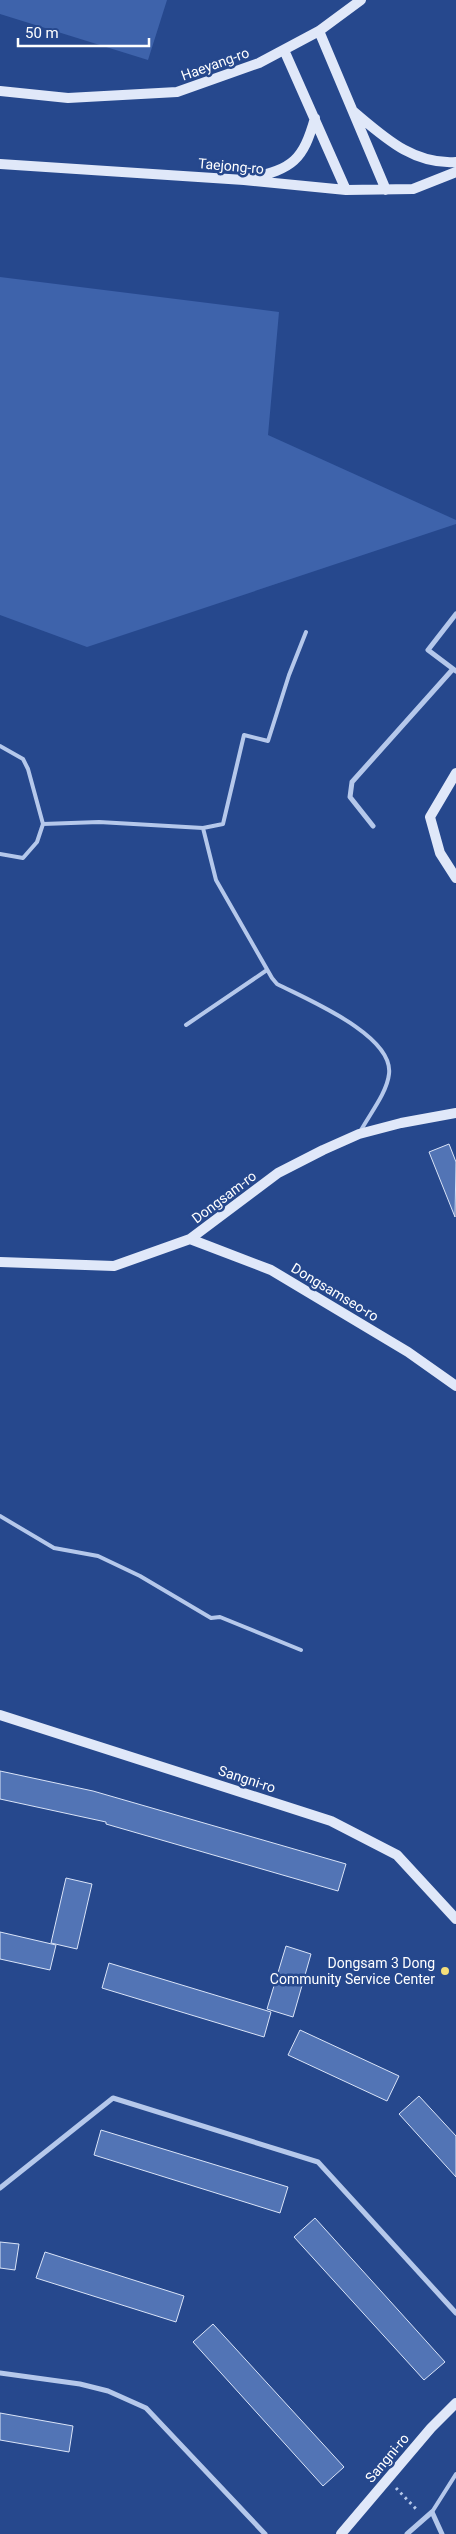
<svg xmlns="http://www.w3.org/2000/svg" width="456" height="2534" viewBox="0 0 456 2534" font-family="Roboto,sans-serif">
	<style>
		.green { fill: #3e63ab }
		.building { fill: #5274b5; stroke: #dae4f8 }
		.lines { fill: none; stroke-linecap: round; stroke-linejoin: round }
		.path { stroke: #b5c8eb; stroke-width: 3; stroke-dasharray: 2.5 4; stroke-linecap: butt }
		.lane { stroke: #b5c8eb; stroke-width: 4 }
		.street { stroke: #b5c8eb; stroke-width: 5 }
		.secondary { stroke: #e0e8f9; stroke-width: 10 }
		.poi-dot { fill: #f4de7a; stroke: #26488d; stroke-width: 2 }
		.labels { text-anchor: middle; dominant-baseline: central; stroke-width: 5; stroke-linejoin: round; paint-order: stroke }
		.street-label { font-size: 14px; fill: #fff; stroke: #26488d }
		.poi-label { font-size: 14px; fill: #fff; stroke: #26488d; text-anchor: end }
	</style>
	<rect width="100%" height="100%" fill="#26488d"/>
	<path class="green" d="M 0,0 L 167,0 L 148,60 L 0,14 Z
		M 0,277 L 279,312 L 268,435 L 456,520 L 456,524 L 87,647 L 0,615 Z"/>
	<path class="building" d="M 449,1144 L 456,1162 L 455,1217 L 429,1152 Z
		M 0,1771 L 93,1791 L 346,1864 L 338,1891 L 106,1824 L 106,1822 L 0,1799 Z
		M 66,1878 L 92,1884 L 77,1949 L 51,1943 Z
		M 0,1932 L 56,1945 L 50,1970 L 0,1959 Z
		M 286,1946 L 311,1954 L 293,2017 L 267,2009 Z
		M 109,1963 L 271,2012 L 264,2037 L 102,1988 Z
		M 300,2030 L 399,2076 L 387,2101 L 288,2055 Z
		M 419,2096 L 456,2136 L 456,2177 L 399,2114 Z
		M 101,2130 L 288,2187 L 280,2213 L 94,2155 Z
		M 315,2218 L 445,2362 L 424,2380 L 294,2237 Z
		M 0,2242 L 19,2244 L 15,2270 L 0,2268 Z
		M 45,2252 L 184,2296 L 176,2322 L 36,2278 Z
		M 213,2324 L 344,2467 L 323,2486 L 193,2342 Z
		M 0,2413 L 73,2426 L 69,2452 L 0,2440 Z"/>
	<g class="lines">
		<path class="path" d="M 396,2488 L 418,2511"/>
		<path class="lane" d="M 306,632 L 289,675 L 268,741 L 244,735 L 223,824 L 203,828 L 216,880 L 272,978 L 277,984 C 306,999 394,1035 389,1074 C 387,1093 369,1115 360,1132
			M 0,746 L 23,759 L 28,769 L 43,824 L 37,842 L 23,858 L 0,854
			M 43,824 L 99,822 L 203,828
			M 186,1025 L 267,970
			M 0,1516 L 54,1548 L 98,1556 L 140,1576 L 211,1618 L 220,1617 L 301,1650
			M 432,2512 L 456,2474"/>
		<path class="street" d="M 456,614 L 428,650 L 456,671
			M 373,826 L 350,797 L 352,782 L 453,669
			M 0,2188 L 113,2098 L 318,2162 L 456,2313
			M 0,2373 L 80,2384 L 108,2391 L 146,2408 L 265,2534
			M 407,2534 L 432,2512 L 442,2534"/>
		<path class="secondary" d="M 319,31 L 386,190
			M 284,50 L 346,190
			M 0,91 L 68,98 L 177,92 L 259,63 L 319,31 L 361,0
			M 353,111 C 384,137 413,165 456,162
			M 0,164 L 244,180 L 346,190 L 413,189 L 456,172
			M 250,178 C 293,169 303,160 315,118
			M 456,773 L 430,817 L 440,853 L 456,878
			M 190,1239 L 271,1270 L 408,1352 L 456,1386
			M 0,1262 L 114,1266 L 190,1239 L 278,1173 L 323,1150 L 359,1134 L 401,1123 L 456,1113
			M 0,1715 L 331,1821 L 397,1855 L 456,1919
			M 341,2534 L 431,2428 L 456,2403"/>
	</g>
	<circle class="poi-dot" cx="445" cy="1971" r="5"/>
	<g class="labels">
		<g class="street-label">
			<text transform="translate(215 64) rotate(-20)">Haeyang-ro</text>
			<text transform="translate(231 166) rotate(5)">Taejong-ro</text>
			<text transform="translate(224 1197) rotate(-37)">Dongsam-ro</text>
			<text transform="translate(335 1292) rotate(31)">Dongsamseo-ro</text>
			<text transform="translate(247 1779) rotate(18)">Sangni-ro</text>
			<text transform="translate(387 2458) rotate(-50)">Sangni-ro</text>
		</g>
		<g class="poi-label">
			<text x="435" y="1963">Dongsam 3 Dong<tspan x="435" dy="16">Community Service Center</tspan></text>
		</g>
	</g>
	<path d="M18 38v8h131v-8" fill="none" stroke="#ffffff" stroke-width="2.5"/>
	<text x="25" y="38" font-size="15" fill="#ffffff" stroke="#26488d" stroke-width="4" paint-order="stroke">50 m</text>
</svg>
